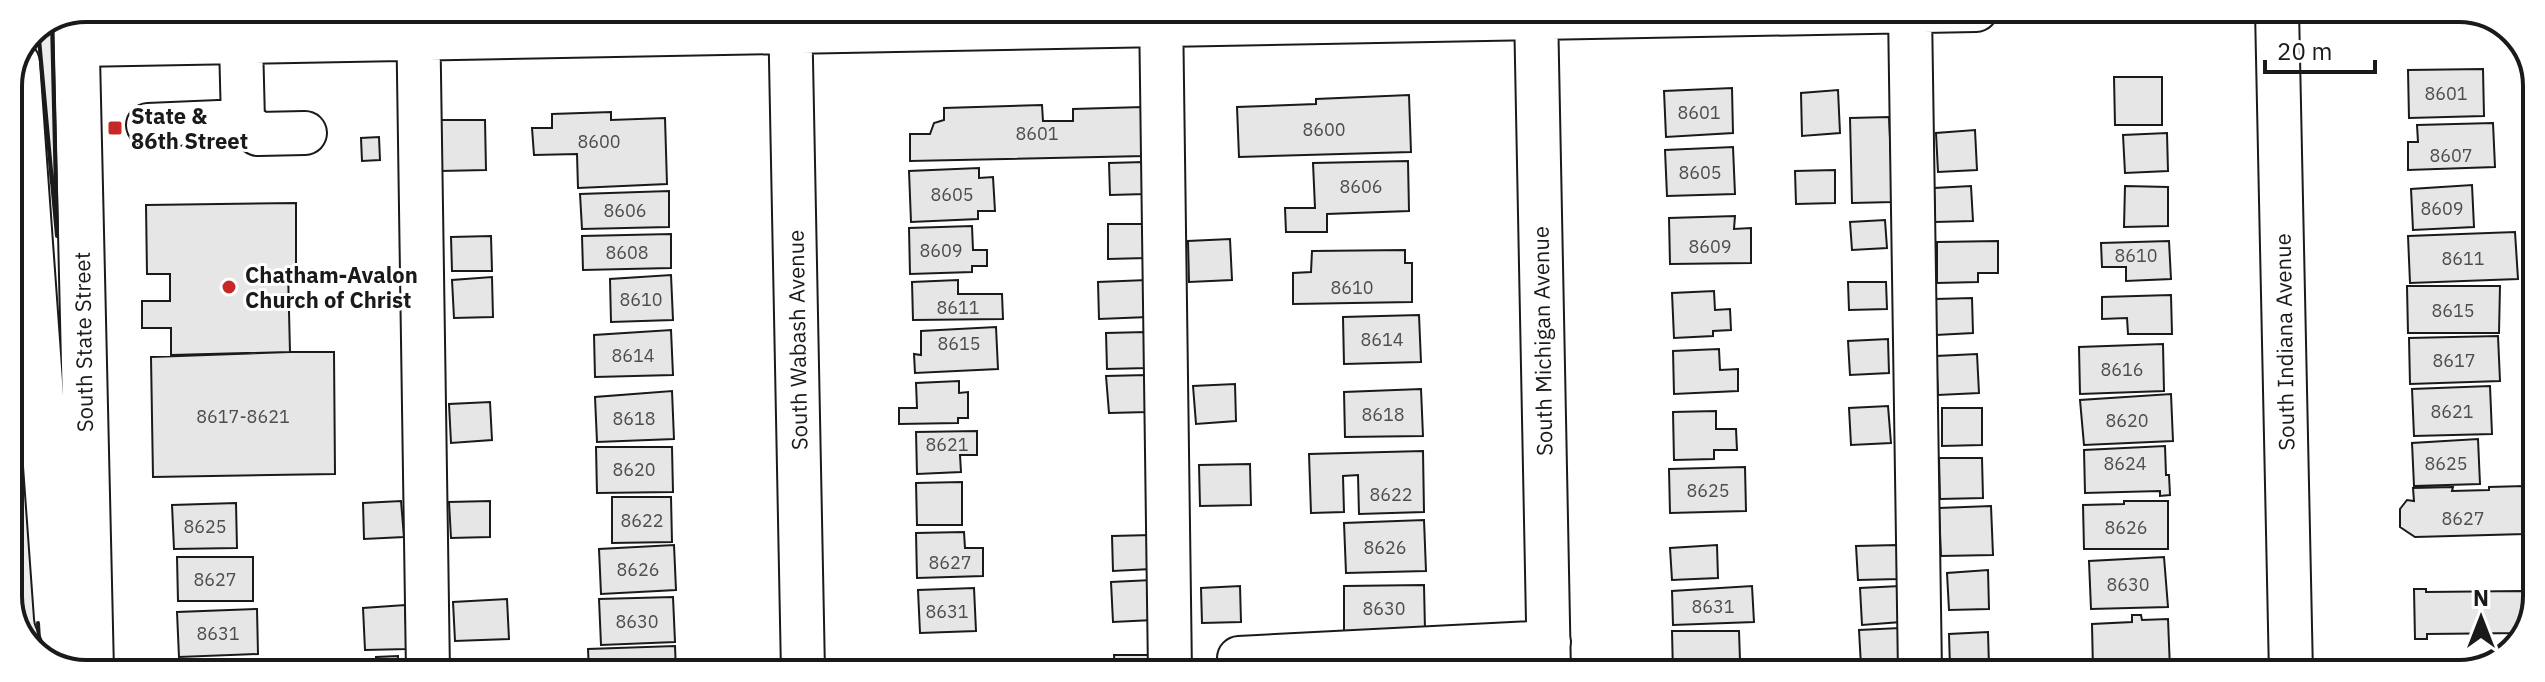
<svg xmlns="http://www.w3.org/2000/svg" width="2545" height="682" viewBox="0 0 2545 682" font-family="'IBM Plex Sans',sans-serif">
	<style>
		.green { fill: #ededed; stroke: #6a6a6a; stroke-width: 2 }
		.building { fill: #e6e6e6; stroke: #1a1a1a; stroke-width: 2 }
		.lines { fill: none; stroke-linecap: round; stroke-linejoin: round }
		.minor-casing { stroke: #1a1a1a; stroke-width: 46 }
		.major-casing { stroke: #1a1a1a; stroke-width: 48 }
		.highway-casing { stroke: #1a1a1a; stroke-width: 48 }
		.minor { stroke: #fff; stroke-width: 42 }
		.major { stroke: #fff; stroke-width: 44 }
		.highway { stroke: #fff; stroke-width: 44 }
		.wall { stroke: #1a1a1a; stroke-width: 4 }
		.poi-dot { fill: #c62828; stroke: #fff; stroke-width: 3 }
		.labels { text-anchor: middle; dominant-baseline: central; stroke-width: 6; stroke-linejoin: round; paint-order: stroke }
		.number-label { font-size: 18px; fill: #4d4d4d }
		.poi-label { font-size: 22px; font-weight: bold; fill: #1a1a1a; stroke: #fff; text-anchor: start }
		.street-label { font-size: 22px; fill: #1a1a1a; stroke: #fff }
		.rim { fill: none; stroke: #1a1a1a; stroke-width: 4 }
	</style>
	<rect width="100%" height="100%" fill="#fff"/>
	<path class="green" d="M 52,22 L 56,183 L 51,183 L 38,28 Z
		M 8,232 L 40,656 L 28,648 L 9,606 Z"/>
	<path class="building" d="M 2483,69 L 2484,116 L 2409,118 L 2408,70 Z
		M 2114,77 L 2162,77 L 2162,125 L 2115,125 Z
		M 1732,88 L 1733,133 L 1666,137 L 1664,91 Z
		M 1838,90 L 1840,133 L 1802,136 L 1801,93 Z
		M 1409,95 L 1411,152 L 1239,157 L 1237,107 L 1316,104 L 1316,99 Z
		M 1042,105 L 1043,121 L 1073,121 L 1073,109 L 1143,107 L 1145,156 L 910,161 L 910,134 L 930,134 L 934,123 L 944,120 L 944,108 Z
		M 611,112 L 611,120 L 665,118 L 667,184 L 578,188 L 577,154 L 534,155 L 532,128 L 552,128 L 552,114 Z
		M 1889,117 L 1893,202 L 1852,203 L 1850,118 Z
		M 440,120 L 485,120 L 486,170 L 441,171 Z
		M 2493,123 L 2495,167 L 2408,170 L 2408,142 L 2418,142 L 2417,125 Z
		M 1975,130 L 1977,170 L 1938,172 L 1936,133 Z
		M 2167,133 L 2168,171 L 2125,173 L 2123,135 Z
		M 379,137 L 380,160 L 362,161 L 361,138 Z
		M 1733,147 L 1735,194 L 1667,196 L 1665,150 Z
		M 1408,161 L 1409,211 L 1327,214 L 1327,232 L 1286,232 L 1285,208 L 1315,208 L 1313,163 Z
		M 1144,162 L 1146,194 L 1110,195 L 1109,163 Z
		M 979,168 L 979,178 L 993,177 L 995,211 L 978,211 L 978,219 L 911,222 L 909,171 Z
		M 1835,170 L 1835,203 L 1796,204 L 1795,171 Z
		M 2472,185 L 2474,227 L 2413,230 L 2411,189 Z
		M 1971,186 L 1973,221 L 1935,222 L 1934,188 Z
		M 2125,186 L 2168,187 L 2168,226 L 2124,227 Z
		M 669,191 L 669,227 L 582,229 L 580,194 Z
		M 296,203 L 296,270 L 288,270 L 290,352 L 171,355 L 171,328 L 142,328 L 142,301 L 170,301 L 170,274 L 147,274 L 146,205 Z
		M 1735,216 L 1734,229 L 1751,228 L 1751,263 L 1670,264 L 1669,218 Z
		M 1885,220 L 1887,248 L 1852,250 L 1850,222 Z
		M 1108,224 L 1145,224 L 1146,258 L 1108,259 Z
		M 972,226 L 973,250 L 987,250 L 987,266 L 972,266 L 972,272 L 910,274 L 909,228 Z
		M 2515,232 L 2518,279 L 2410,283 L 2408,236 Z
		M 671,234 L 671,268 L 583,270 L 582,236 Z
		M 491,236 L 492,271 L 452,271 L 451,237 Z
		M 1230,239 L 1232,280 L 1189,282 L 1188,241 Z
		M 1998,241 L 1998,273 L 1978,273 L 1978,282 L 1937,283 L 1937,242 Z
		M 2169,241 L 2171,279 L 2126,281 L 2126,267 L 2102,267 L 2101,243 Z
		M 1405,250 L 1405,263 L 1412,263 L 1412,302 L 1293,304 L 1293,273 L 1311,272 L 1312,251 Z
		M 671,275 L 673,320 L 611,322 L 610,279 Z
		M 492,277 L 493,317 L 454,318 L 452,280 Z
		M 958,280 L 958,294 L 1002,294 L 1003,319 L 913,320 L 912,282 Z
		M 1147,280 L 1148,317 L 1099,319 L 1098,282 Z
		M 1848,282 L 1886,282 L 1887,309 L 1849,310 Z
		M 2407,286 L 2500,286 L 2499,333 L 2408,333 Z
		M 1714,291 L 1715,310 L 1730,309 L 1731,330 L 1713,331 L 1713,336 L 1674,338 L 1672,293 Z
		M 2171,295 L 2172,334 L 2128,334 L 2127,318 L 2102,319 L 2102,297 Z
		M 1972,298 L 1973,333 L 1936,335 L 1935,299 Z
		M 1419,315 L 1421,362 L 1344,364 L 1343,317 Z
		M 996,327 L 998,369 L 915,373 L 914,354 L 921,355 L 921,331 Z
		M 671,330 L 673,375 L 595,377 L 594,335 Z
		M 1146,332 L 1147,368 L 1107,369 L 1106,333 Z
		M 2498,336 L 2500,381 L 2410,384 L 2409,338 Z
		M 1888,339 L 1889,373 L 1850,375 L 1848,341 Z
		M 2163,344 L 2164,391 L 2080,394 L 2079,347 Z
		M 1719,349 L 1720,370 L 1738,369 L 1738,391 L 1674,394 L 1673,351 Z
		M 290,352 L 334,352 L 335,474 L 153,477 L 151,357 Z
		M 1977,354 L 1979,393 L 1938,395 L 1936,356 Z
		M 1147,375 L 1148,412 L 1109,413 L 1106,376 Z
		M 959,381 L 959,393 L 968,392 L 968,418 L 958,418 L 958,423 L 899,424 L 899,408 L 917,408 L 916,383 Z
		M 1235,384 L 1236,421 L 1196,424 L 1193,386 Z
		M 2490,386 L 2492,434 L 2414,436 L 2412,389 Z
		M 1421,389 L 1423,436 L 1345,437 L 1344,392 Z
		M 672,391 L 674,439 L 597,442 L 595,397 Z
		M 2171,394 L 2173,441 L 2084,445 L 2080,400 Z
		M 490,402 L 492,440 L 451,443 L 449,404 Z
		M 1888,406 L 1891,443 L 1851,445 L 1849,408 Z
		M 1942,408 L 1982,408 L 1982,445 L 1942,446 Z
		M 1716,411 L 1716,429 L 1736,429 L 1737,450 L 1714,450 L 1714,459 L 1674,460 L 1673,412 Z
		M 977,431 L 977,455 L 960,455 L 961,472 L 917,474 L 916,432 Z
		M 2478,439 L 2480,484 L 2414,486 L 2412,443 Z
		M 2165,446 L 2166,475 L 2169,475 L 2170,495 L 2160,496 L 2160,491 L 2085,493 L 2084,450 Z
		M 596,447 L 672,447 L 673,492 L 597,493 Z
		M 1423,451 L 1424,512 L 1359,514 L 1358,475 L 1343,476 L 1344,512 L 1311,513 L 1309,454 Z
		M 1939,458 L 1982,458 L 1983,498 L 1940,499 Z
		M 1250,464 L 1251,505 L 1200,506 L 1199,465 Z
		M 1745,467 L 1746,511 L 1670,513 L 1669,469 Z
		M 962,482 L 962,525 L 917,525 L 916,483 Z
		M 2524,486 L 2525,534 L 2415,537 L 2400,527 L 2400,509 L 2407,500 L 2414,501 L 2413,488 L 2453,487 L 2452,491 L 2489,490 L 2489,487 Z
		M 612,497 L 671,497 L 672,542 L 612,543 Z
		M 401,501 L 404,537 L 364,539 L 363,503 Z
		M 490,501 L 490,537 L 451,538 L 449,502 Z
		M 2124,501 L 2168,501 L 2168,549 L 2084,549 L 2083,505 L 2124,504 Z
		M 236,503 L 237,548 L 174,549 L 172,505 Z
		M 1991,506 L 1993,555 L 1941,556 L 1939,508 Z
		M 1424,520 L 1426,571 L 1346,573 L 1344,523 Z
		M 964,532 L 965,548 L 983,548 L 983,576 L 917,578 L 916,533 Z
		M 1151,535 L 1151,569 L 1113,571 L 1112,536 Z
		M 674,545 L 676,590 L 601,594 L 599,549 Z
		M 1717,545 L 1718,578 L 1672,580 L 1670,548 Z
		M 1897,545 L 1898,579 L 1858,580 L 1856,546 Z
		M 177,557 L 253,557 L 253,601 L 178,601 Z
		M 2164,557 L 2168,607 L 2091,609 L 2089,561 Z
		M 1988,570 L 1989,609 L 1949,610 L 1947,573 Z
		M 1152,580 L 1153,620 L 1113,622 L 1111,582 Z
		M 1424,585 L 1425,630 L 1344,631 L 1344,586 Z
		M 1240,586 L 1241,622 L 1202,623 L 1201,588 Z
		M 1752,586 L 1754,622 L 1673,625 L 1672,591 Z
		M 1900,586 L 1901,622 L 1862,625 L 1860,588 Z
		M 974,588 L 976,631 L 920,633 L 918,590 Z
		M 2414,589 L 2426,589 L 2426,592 L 2522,591 L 2522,633 L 2427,634 L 2427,639 L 2415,639 Z
		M 673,597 L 675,642 L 601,645 L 599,599 Z
		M 507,599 L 509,639 L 455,641 L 453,602 Z
		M 405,605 L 407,649 L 365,650 L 363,608 Z
		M 257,609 L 258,654 L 179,657 L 177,612 Z
		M 2132,615 L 2141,615 L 2142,620 L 2168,619 L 2170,669 L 2093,670 L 2092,624 L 2132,622 Z
		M 1900,628 L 1901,665 L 1861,666 L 1859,630 Z
		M 1672,631 L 1739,631 L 1740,660 L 1715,660 L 1715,673 L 1673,673 Z
		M 1988,632 L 1989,667 L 1950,668 L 1949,634 Z
		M 675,646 L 676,672 L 589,672 L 588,649 Z
		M 1114,655 L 1155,655 L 1155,673 L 1115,673 Z
		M 398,656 L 398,670 L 407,669 L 407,672 L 367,672 L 377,670 L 376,657 Z
		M 455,660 L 493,660 L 493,672 L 455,672 Z
		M 966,661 L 967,672 L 919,672 L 919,662 Z
		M 254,663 L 254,672 L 177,672 L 176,667 Z"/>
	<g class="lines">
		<g class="minor-casing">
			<path id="minor" d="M 418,8 L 428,672
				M 790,9 L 803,672
				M 1161,9 L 1170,673
				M 1536,10 L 1549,673
				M 2277,10 L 2291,674
				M 1910,11 L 1920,673
				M 77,45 L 1976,10
				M 243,121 L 258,134 L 305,133
				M 148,125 L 243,121 L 241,43
				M 1239,673 L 1239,658 L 1549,642"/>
		</g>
		<g class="major-casing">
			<path id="major" d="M 76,12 L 91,671"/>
		</g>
		<g class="highway-casing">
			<path id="highway" d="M 17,63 L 57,618 L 80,671"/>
		</g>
		<use href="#minor" class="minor"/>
		<use href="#major" class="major"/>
		<use href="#highway" class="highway"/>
		<path class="wall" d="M 38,28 L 57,236 L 52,22
			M 38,623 L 40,656"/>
	</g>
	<g class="poi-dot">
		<rect x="107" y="120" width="16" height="16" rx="4"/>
		<circle cx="229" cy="287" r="8"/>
	</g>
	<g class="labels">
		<g class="number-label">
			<text x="2446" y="93">8601</text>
			<text x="1699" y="112">8601</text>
			<text x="1324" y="129">8600</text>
			<text x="1037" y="133">8601</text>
			<text x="599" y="141">8600</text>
			<text x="2451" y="155">8607</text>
			<text x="1700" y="172">8605</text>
			<text x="1361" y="186">8606</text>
			<text x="952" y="194">8605</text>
			<text x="2442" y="208">8609</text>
			<text x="625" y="210">8606</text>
			<text x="1710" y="246">8609</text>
			<text x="941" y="250">8609</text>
			<text x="627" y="252">8608</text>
			<text x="2136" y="255">8610</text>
			<text x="2463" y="258">8611</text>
			<text x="1352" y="287">8610</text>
			<text x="641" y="299">8610</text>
			<text x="958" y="307">8611</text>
			<text x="2453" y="310">8615</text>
			<text x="1382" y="339">8614</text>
			<text x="959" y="343">8615</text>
			<text x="633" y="355">8614</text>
			<text x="2454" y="360">8617</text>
			<text x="2122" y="369">8616</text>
			<text x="2452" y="411">8621</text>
			<text x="1383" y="414">8618</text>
			<text x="243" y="416">8617-8621</text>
			<text x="634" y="418">8618</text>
			<text x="2127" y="420">8620</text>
			<text x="947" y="444">8621</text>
			<text x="2125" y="463">8624</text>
			<text x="2446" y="463">8625</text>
			<text x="634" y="469">8620</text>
			<text x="1708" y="490">8625</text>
			<text x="1391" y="494">8622</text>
			<text x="2463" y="518">8627</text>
			<text x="642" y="520">8622</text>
			<text x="205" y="526">8625</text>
			<text x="2126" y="527">8626</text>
			<text x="1385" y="547">8626</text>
			<text x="950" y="562">8627</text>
			<text x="638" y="569">8626</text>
			<text x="215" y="579">8627</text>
			<text x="2128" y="584">8630</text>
			<text x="1713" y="606">8631</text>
			<text x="1384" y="608">8630</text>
			<text x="947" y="611">8631</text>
			<text x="637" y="621">8630</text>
			<text x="218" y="633">8631</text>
		</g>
		<g class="poi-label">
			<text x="131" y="115">State &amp;<tspan x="131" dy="25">86th Street</tspan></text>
			<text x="245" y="274">Chatham-Avalon<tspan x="245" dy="25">Church of Christ</tspan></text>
		</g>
		<g class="street-label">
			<text transform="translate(797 340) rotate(-91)">South Wabash Avenue</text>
			<text transform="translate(1542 341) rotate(-91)">South Michigan Avenue</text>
			<text transform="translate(83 342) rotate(-91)">South State Street</text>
			<text transform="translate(2284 342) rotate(-91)">South Indiana Avenue</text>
		</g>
	</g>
	<path d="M0 0H2545V682H0ZM86 22H2459A64 64 0 0 1 2523 86V596A64 64 0 0 1 2459 660H86A64 64 0 0 1 22 596V86A64 64 0 0 1 86 22Z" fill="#fff" fill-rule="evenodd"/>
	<path class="rim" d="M86 22H2459A64 64 0 0 1 2523 86V596A64 64 0 0 1 2459 660H86A64 64 0 0 1 22 596V86A64 64 0 0 1 86 22Z"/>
	<g transform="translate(2481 618)" stroke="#ffffff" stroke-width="6" paint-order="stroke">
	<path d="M0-6L14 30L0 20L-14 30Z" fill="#1a1a1a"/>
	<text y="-12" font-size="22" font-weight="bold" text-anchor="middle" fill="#1a1a1a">N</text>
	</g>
	<path d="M2265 60v12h110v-12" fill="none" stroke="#1a1a1a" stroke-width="4"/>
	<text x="2277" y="60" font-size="24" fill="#1a1a1a" stroke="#ffffff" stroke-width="6" paint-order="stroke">20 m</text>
</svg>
